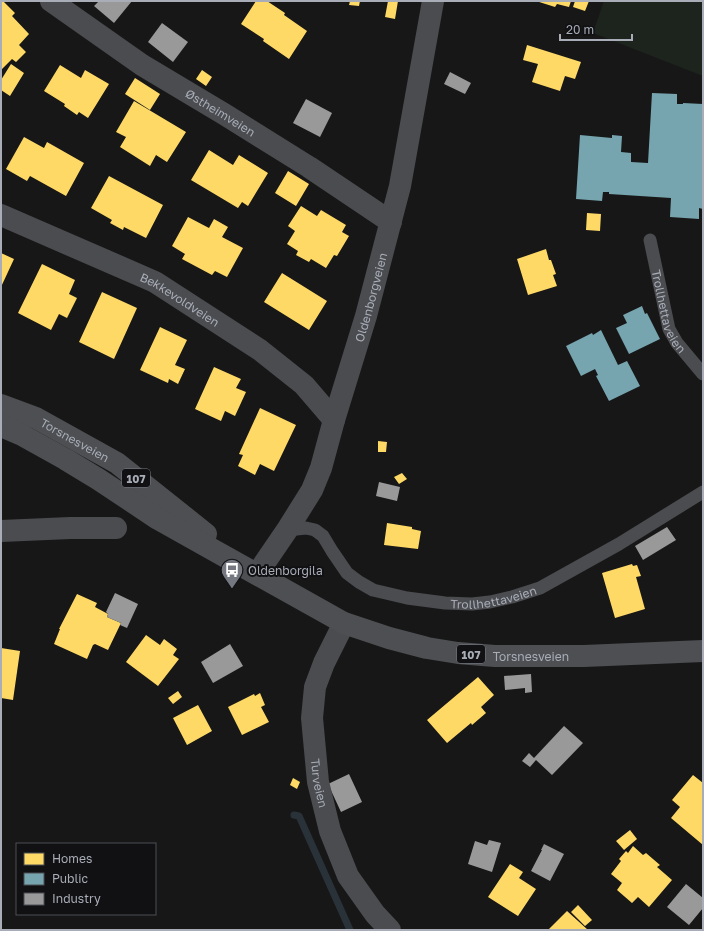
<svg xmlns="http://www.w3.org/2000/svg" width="704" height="931" viewBox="0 0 704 931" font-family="'Golos Text',sans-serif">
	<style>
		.green { fill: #1d241e }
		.homes { fill: #ffd966 }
		.public { fill: #76a5af }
		.industry { fill: #999 }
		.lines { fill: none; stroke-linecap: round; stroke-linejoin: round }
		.stream { stroke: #2a3239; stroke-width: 7 }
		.lane { stroke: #4b4c50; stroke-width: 13 }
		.street { stroke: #4b4c50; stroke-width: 22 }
		.primary { stroke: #4d4f52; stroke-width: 22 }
		.labels { text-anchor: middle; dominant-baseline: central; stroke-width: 4; stroke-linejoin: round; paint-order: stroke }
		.shield { fill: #111113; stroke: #7b7e86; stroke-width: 1 }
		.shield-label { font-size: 11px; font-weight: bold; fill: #a8adb8 }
		.street-label { font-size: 12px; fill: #a8adb8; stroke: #111113 }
		.poi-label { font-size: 12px; fill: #a8adb8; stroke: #111113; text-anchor: start }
	</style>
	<rect width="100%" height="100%" fill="#171717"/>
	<path class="green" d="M 604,1 L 703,1 L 703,76 L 593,33 Z"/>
	<path class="homes" d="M 1,1 L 3,1 L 15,13 L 12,16 L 29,34 L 19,45 L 26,52 L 16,62 L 12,59 L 1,70 Z
		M 256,1 L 267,1 L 285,13 L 284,15 L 307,31 L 289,59 L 263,41 L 264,39 L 241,24 Z
		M 350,1 L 360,1 L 359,6 L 349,5 Z
		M 388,1 L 398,1 L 395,19 L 385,17 Z
		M 536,1 L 571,1 L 569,7 L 557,4 L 555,7 Z
		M 575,1 L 589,1 L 585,11 L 573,7 Z
		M 527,45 L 581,62 L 575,79 L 565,76 L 560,91 L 532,82 L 538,64 L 523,60 Z
		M 11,64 L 24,73 L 10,96 L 1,90 L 1,80 Z
		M 60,65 L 81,78 L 85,70 L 109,84 L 88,118 L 79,112 L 77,115 L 64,106 L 65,104 L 44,91 Z
		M 202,70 L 212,77 L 206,86 L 196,79 Z
		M 135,78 L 160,94 L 150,110 L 125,94 Z
		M 134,101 L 186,132 L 167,162 L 156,155 L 150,166 L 120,147 L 126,137 L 116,132 Z
		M 24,137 L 44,148 L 47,142 L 84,163 L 66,196 L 30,176 L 27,181 L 6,169 Z
		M 209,150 L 233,165 L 239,155 L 268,173 L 248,206 L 242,202 L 238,208 L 191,180 Z
		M 288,171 L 309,184 L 296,206 L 275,193 Z
		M 109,176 L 163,205 L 146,238 L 124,227 L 123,230 L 110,223 L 112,220 L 91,208 Z
		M 301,206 L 317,216 L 321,210 L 346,225 L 342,232 L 349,236 L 337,256 L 334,255 L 326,268 L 311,259 L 309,262 L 296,255 L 298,251 L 287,244 L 295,231 L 288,226 Z
		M 587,213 L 601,214 L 600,231 L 586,230 Z
		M 188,217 L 209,228 L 214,219 L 228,227 L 222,237 L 243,248 L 227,277 L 215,271 L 212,275 L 182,259 L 185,254 L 172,246 Z
		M 546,249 L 549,260 L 551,260 L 556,274 L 553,275 L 557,286 L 528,295 L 517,259 Z
		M 1,253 L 14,259 L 1,287 Z
		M 42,264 L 75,280 L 69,294 L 77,298 L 67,318 L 59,314 L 51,330 L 18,313 Z
		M 282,273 L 327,301 L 309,330 L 264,302 Z
		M 102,292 L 137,308 L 114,359 L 79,342 Z
		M 160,327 L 187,340 L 175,365 L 185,369 L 178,384 L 169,379 L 168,383 L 140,370 Z
		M 214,367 L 241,379 L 236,388 L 246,392 L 235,416 L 225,411 L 221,421 L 195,409 Z
		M 260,408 L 296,425 L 274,471 L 260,464 L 255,475 L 238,466 L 243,455 L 239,454 Z
		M 378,441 L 387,442 L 386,452 L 378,452 Z
		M 402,473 L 407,479 L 399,484 L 394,477 Z
		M 387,523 L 412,527 L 412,529 L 421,531 L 418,549 L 384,545 Z
		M 632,564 L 633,566 L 637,565 L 641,576 L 636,577 L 645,609 L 615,618 L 602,573 Z
		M 77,594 L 97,603 L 95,607 L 108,614 L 107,617 L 121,623 L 108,650 L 95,644 L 93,645 L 87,659 L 54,644 L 60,629 L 59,629 Z
		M 146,635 L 160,645 L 164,639 L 177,649 L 173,655 L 179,659 L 158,686 L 126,662 Z
		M 1,648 L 20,651 L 13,700 L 1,698 Z
		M 478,677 L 494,695 L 481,707 L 486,713 L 472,725 L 471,723 L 447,743 L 427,720 Z
		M 178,691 L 182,697 L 173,704 L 168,698 Z
		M 260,693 L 265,705 L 261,707 L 269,722 L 242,735 L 228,707 L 254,694 L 255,696 Z
		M 198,705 L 212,731 L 187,745 L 173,718 Z
		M 693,775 L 703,783 L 703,845 L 671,818 L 680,807 L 672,800 Z
		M 293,778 L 300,782 L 297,789 L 290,785 Z
		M 630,830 L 637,839 L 624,850 L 616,841 Z
		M 633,846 L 643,855 L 646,853 L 660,865 L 657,867 L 672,880 L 649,907 L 638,897 L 632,903 L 617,890 L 622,883 L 611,874 L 621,861 L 619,859 L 626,851 L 628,853 Z
		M 510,864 L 523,872 L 519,878 L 536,889 L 518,916 L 488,897 Z
		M 578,905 L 592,920 L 585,926 L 571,912 Z
		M 567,911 L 588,930 L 548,930 Z"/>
	<path class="public" d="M 652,93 L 677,94 L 677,104 L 683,104 L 683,103 L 703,104 L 702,154 L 703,154 L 703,209 L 699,208 L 699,219 L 670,217 L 671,198 L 609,194 L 609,192 L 603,192 L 602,201 L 576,199 L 580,135 L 612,138 L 612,135 L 622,136 L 621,152 L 631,153 L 631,162 L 648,163 Z
		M 642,306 L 645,314 L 647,313 L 660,339 L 629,354 L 616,328 L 627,323 L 623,315 Z
		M 601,330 L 618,365 L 627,361 L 640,386 L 609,401 L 596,376 L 598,375 L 595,369 L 581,376 L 566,346 L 592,333 L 593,335 Z"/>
	<path class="industry" d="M 99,1 L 132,1 L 114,23 L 94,6 Z
		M 162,23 L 188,42 L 173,62 L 148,42 Z
		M 450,72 L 471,83 L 465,94 L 444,84 Z
		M 306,99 L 332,113 L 320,137 L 293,123 Z
		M 379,482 L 400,487 L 397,501 L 376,496 Z
		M 667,527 L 676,540 L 643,560 L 635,546 Z
		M 115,593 L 138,604 L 127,628 L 120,625 L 121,623 L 107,617 L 108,614 L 106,612 Z
		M 230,644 L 243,666 L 213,683 L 201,662 Z
		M 531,674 L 532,692 L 525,693 L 525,688 L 505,690 L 504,676 Z
		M 564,726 L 583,743 L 552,775 L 536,760 L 530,767 L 522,761 L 529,753 L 534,758 Z
		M 349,774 L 362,802 L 341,812 L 328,784 Z
		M 489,840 L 501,843 L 492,872 L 468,864 L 475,841 L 487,845 Z
		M 544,844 L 564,854 L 550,881 L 531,871 L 542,850 L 541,850 Z
		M 686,884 L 703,898 L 703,908 L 689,925 L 667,907 Z"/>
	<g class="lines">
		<path class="stream" d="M 294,815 L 299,816 L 350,930"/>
		<g class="lane">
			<path id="s1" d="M 650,240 L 669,329 L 677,343 L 703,374"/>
			<path id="s2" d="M 287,530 L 306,528 L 315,530 L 323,536 L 332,551 L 347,573 L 359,582 L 373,590 L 407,598 L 445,603 L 472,604 L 490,602 L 512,597 L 540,588 L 619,544 L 703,492"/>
		</g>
		<g class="street">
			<path id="s3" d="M 51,1 L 142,65 L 224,114 L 309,167 L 391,222"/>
			<path id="s4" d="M 1,215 L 155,282 L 260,350 L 304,385 L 334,420"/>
			<path d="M 1,531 L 70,528 L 116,528"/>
			<path id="s5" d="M 257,574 L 287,530 L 312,490 L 321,468 L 334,420 L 366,316 L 400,186 L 433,1"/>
			<path id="s6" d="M 344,623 L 324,663 L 315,687 L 312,718 L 318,782 L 330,831 L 348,876 L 375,914 L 390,930"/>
		</g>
		<g class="primary">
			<path id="s7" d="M 1,405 L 36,418 L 117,463 L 206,534"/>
			<path id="s8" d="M 1,426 L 20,434 L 65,459 L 98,479 L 158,519 L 344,623 L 389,638 L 427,648 L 458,653 L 495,656 L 584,656 L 703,651"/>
		</g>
	</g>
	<defs>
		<g id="bus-pin" transform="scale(1.15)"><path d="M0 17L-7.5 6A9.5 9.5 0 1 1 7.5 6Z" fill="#757880" stroke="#111113"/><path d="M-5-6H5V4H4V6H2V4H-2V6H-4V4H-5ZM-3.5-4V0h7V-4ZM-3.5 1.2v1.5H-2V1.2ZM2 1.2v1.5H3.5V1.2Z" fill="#fff"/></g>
	</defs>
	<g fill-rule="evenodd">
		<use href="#bus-pin" x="232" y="570"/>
	</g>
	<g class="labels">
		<g class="shield">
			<rect x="122" y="469" width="28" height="18" rx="3"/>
			<rect x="457" y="645" width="28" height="18" rx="3"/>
		</g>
		<g class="shield-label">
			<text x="136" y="478">107</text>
			<text x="471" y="654">107</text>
		</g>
		<g class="street-label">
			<text stroke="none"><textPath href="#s3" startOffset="203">Østheimveien</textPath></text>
			<text stroke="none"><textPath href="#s5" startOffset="302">Oldenborgveien</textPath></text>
			<text stroke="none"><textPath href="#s4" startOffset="198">Bekkevoldveien</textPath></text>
			<text stroke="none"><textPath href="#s1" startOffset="74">Trollhettaveien</textPath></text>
			<text stroke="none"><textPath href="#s7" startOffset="82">Torsnesveien</textPath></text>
			<text stroke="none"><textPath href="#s2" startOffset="236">Trollhettaveien</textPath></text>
			<text stroke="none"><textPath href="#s8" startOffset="587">Torsnesveien</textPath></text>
			<text stroke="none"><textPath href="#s6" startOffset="167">Turveien</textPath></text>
		</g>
		<g class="poi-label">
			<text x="248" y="570">Oldenborgila</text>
		</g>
	</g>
	<rect width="704" height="931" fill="none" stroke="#a8adb8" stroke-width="4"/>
	<rect x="16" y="843" width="140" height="72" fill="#111113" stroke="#4d4f55"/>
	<rect x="24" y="853" width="20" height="12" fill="#ffd966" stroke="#4d4f55"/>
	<text x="52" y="863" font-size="12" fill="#a8adb8">Homes</text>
	<rect x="24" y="873" width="20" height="12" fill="#76a5af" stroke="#4d4f55"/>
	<text x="52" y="883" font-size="12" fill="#a8adb8">Public</text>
	<rect x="24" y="893" width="20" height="12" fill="#999999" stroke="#4d4f55"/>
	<text x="52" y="903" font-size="12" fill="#a8adb8">Industry</text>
	<path d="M560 34v6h72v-6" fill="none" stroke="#a8adb8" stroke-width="2"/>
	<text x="566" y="34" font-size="12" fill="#a8adb8" stroke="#111113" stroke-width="3" paint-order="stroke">20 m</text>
</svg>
